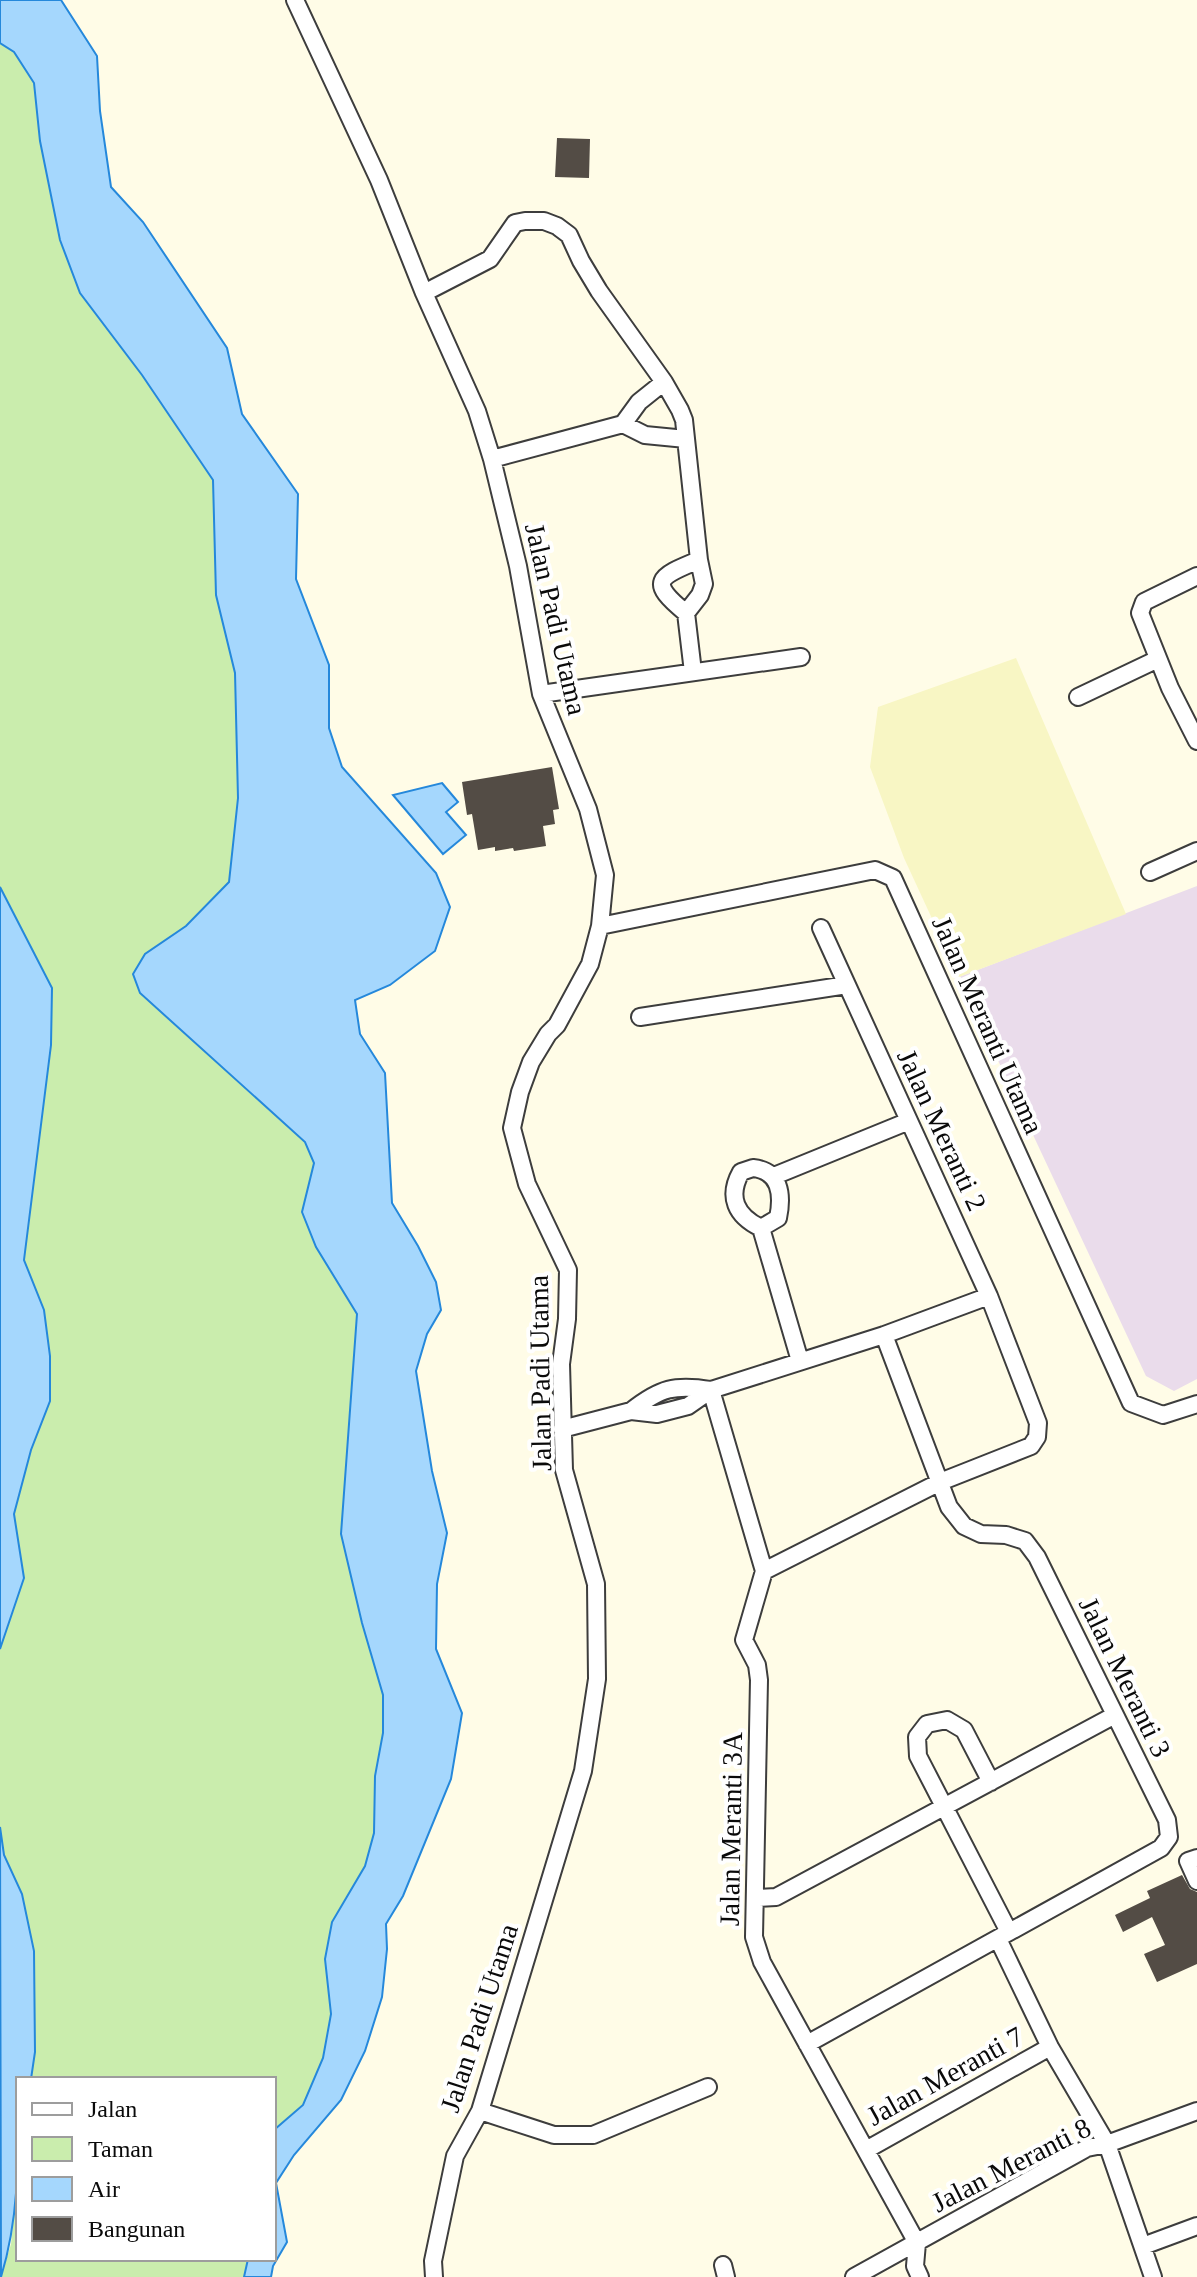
<svg xmlns="http://www.w3.org/2000/svg" width="1197" height="2277" viewBox="0 0 1197 2277" font-family="'Times New Roman',serif">
	<style>
		.industrial { fill: #eadceb }
		.farmland { fill: #f8f6c4 }
		.green { fill: #caedad }
		.water { fill: #a5d7fd; stroke: #2588db; stroke-width: 2 }
		.building { fill: #534c45 }
		.lines { fill: none; stroke-linecap: round; stroke-linejoin: round }
		.street-casing { stroke: #3d3d3d; stroke-width: 20 }
		.street { stroke: #fff; stroke-width: 16 }
		.labels { text-anchor: middle; dominant-baseline: central; stroke-width: 8; stroke-linejoin: round; paint-order: stroke }
		.street-label { font-size: 28px; fill: #0a0a0a; stroke: #fff }
	</style>
	<rect width="100%" height="100%" fill="#fffce7"/>
	<path class="industrial" d="M 1197,886 L 1197,1379 L 1174,1391 L 1146,1376 L 959,977 Z"/>
	<path class="farmland" d="M 1016,658 L 1126,914 L 959,977 L 904,858 L 870,767 L 878,707 Z"/>
	<path class="green" d="M 0,43 L 14,52 L 34,83 L 40,141 L 80,293 L 142,375 L 213,480 L 216,595 L 235,673 L 238,798 L 229,882 L 186,926 L 145,954 L 133,974 L 140,993 L 305,1142 L 314,1163 L 302,1213 L 316,1247 L 357,1314 L 341,1534 L 362,1623 L 383,1695 L 383,1733 L 375,1776 L 374,1832 L 365,1866 L 332,1922 L 325,1959 L 331,2014 L 323,2058 L 303,2105 L 274,2130 L 274,2079 L 31,2079 L 35,2052 L 22,1894 L 4,1855 L 0,1827 L 0,1649 L 24,1578 L 14,1514 L 31,1450 L 50,1401 L 49,1356 L 44,1310 L 24,1260 L 51,1045 L 52,989 L 0,887 Z
		M 18,2176 L 18,2259 L 248,2259 L 244,2277 L 1,2277 L 11,2244 Z"/>
	<path class="water" d="M 0,0 L 61,0 L 97,56 L 100,111 L 111,187 L 143,222 L 227,348 L 242,414 L 298,494 L 296,579 L 329,665 L 329,728 L 342,767 L 436,873 L 450,907 L 435,951 L 390,985 L 355,1000 L 360,1034 L 385,1073 L 392,1203 L 418,1246 L 436,1282 L 441,1310 L 427,1334 L 416,1371 L 432,1471 L 447,1533 L 437,1584 L 436,1649 L 462,1713 L 451,1779 L 403,1896 L 386,1924 L 387,1949 L 382,1997 L 365,2051 L 341,2100 L 294,2155 L 276,2183 L 287,2242 L 273,2266 L 271,2277 L 244,2277 L 248,2259 L 274,2259 L 274,2130 L 303,2105 L 323,2058 L 331,2014 L 325,1959 L 332,1922 L 365,1866 L 374,1833 L 375,1776 L 383,1733 L 383,1695 L 362,1623 L 341,1534 L 357,1314 L 316,1247 L 302,1212 L 314,1163 L 305,1142 L 140,993 L 133,974 L 145,954 L 186,926 L 229,882 L 238,798 L 235,673 L 216,595 L 213,480 L 142,375 L 80,293 L 60,240 L 40,141 L 34,83 L 14,52 L 0,43 Z
		M 442,783 L 458,802 L 446,812 L 466,835 L 443,854 L 393,795 Z
		M 0,887 L 52,988 L 51,1045 L 24,1260 L 44,1310 L 50,1356 L 50,1401 L 31,1450 L 14,1514 L 24,1578 L 0,1649 Z
		M 0,1827 L 4,1855 L 22,1894 L 34,1951 L 35,2052 L 31,2079 L 18,2079 C 18,2146 21,2212 1,2277 Z"/>
	<path class="building" d="M 557,138 L 590,139 L 589,178 L 555,177 Z
		M 552,767 L 559,809 L 553,810 L 555,824 L 543,826 L 546,846 L 514,851 L 513,848 L 495,851 L 495,847 L 478,850 L 472,814 L 467,815 L 462,782 Z
		M 1182,1875 L 1190,1889 L 1197,1892 L 1197,1964 L 1157,1982 L 1144,1954 L 1165,1945 L 1152,1917 L 1123,1932 L 1115,1915 L 1150,1898 L 1147,1891 Z"/>
	<g class="lines">
		<g class="street-casing">
			<path id="street" d="M 295,0 L 379,180 L 424,293 L 477,411 L 492,459 L 518,566 L 541,694 L 588,809 L 605,875 L 600,926 L 590,964 L 557,1025 L 548,1034 L 531,1062 L 520,1092 L 512,1128 L 527,1184 L 568,1270 L 567,1319 L 561,1364 L 564,1470 L 596,1584 L 597,1679 L 583,1771 L 480,2111 L 455,2156 L 433,2261 L 434,2277
				M 424,293 L 490,259 L 515,223 L 525,221 L 544,221 L 557,226 L 569,235 L 581,261 L 599,291 L 664,382 L 680,410 L 684,420 L 699,560 L 704,584 L 700,595 L 686,613 L 693,672
				M 664,382 L 639,402 L 623,424 L 645,435 L 686,439
				M 492,459 L 623,424
				M 1197,576 L 1144,602 L 1140,613 L 1170,688 L 1197,741
				M 686,613 C 648,582 657,577 699,560
				M 541,694 L 801,657
				M 1078,697 L 1158,659
				M 1150,872 L 1197,851
				M 600,926 L 875,870 L 893,878 L 1131,1403 L 1163,1415 L 1197,1404
				M 640,1017 L 847,985
				M 753,1168 C 780,1171 783,1194 778,1218 L 761,1228 C 736,1216 727,1197 741,1172 Z
				M 774,1176 L 909,1121
				M 761,1228 L 800,1361
				M 711,1390 L 764,1571 L 744,1640 L 757,1665 L 759,1680 L 754,1937 L 762,1962 L 917,2243 L 915,2266 L 920,2277
				M 631,1411 C 660,1388 675,1384 711,1390
				M 562,1429 L 631,1411 L 657,1414 L 688,1406 L 711,1390 L 884,1335 L 989,1296
				M 764,1571 L 940,1482 L 1031,1446 L 1037,1437 L 1038,1423 L 989,1296 L 821,928
				M 991,1782 L 964,1730 L 947,1720 L 927,1724 L 917,1737 L 918,1756 L 1009,1932
				M 1197,1858 L 1188,1861 L 1197,1881
				M 755,1898 L 776,1897 L 1115,1715
				M 998,1939 L 1050,2047 L 1107,2144 L 1153,2277
				M 807,2044 L 1161,1848 L 1169,1837 L 1167,1820 L 1037,1557 L 1025,1541 L 1006,1535 L 981,1534 L 964,1526 L 949,1507 L 884,1335
				M 480,2111 L 554,2135 L 593,2135 L 708,2087
				M 866,2150 L 1050,2047
				M 1143,2246 L 1197,2226
				M 723,2265 L 726,2277
				M 854,2277 L 1087,2148 L 1107,2144 L 1197,2111"/>
		</g>
		<use href="#street" class="street"/>
	</g>
	<g class="labels">
		<g class="street-label">
			<text transform="translate(556 619) rotate(77)">Jalan Padi Utama</text>
			<text transform="translate(988 1025) rotate(66)">Jalan Meranti Utama</text>
			<text transform="translate(942 1130) rotate(65)">Jalan Meranti 2</text>
			<text transform="translate(540 1373) rotate(-91)">Jalan Padi Utama</text>
			<text transform="translate(1125 1677) rotate(64)">Jalan Meranti 3</text>
			<text transform="translate(731 1829) rotate(-89)">Jalan Meranti 3A</text>
			<text transform="translate(479 2018) rotate(-72)">Jalan Padi Utama</text>
			<text transform="translate(945 2076) rotate(-29)">Jalan Meranti 7</text>
			<text transform="translate(1011 2165) rotate(-27)">Jalan Meranti 8</text>
		</g>
	</g>
	<rect x="16" y="2077" width="260" height="184" fill="#ffffff" stroke="#9d9d9d" stroke-width="2"/>
	<rect x="32" y="2103" width="40" height="12" fill="#ffffff" stroke="#9d9d9d" stroke-width="2"/>
	<text x="88" y="2117" font-size="24" fill="#0a0a0a">Jalan</text>
	<rect x="32" y="2137" width="40" height="24" fill="#caedad" stroke="#9d9d9d" stroke-width="2"/>
	<text x="88" y="2157" font-size="24" fill="#0a0a0a">Taman</text>
	<rect x="32" y="2177" width="40" height="24" fill="#a5d7fd" stroke="#9d9d9d" stroke-width="2"/>
	<text x="88" y="2197" font-size="24" fill="#0a0a0a">Air</text>
	<rect x="32" y="2217" width="40" height="24" fill="#534c45" stroke="#9d9d9d" stroke-width="2"/>
	<text x="88" y="2237" font-size="24" fill="#0a0a0a">Bangunan</text>
</svg>
